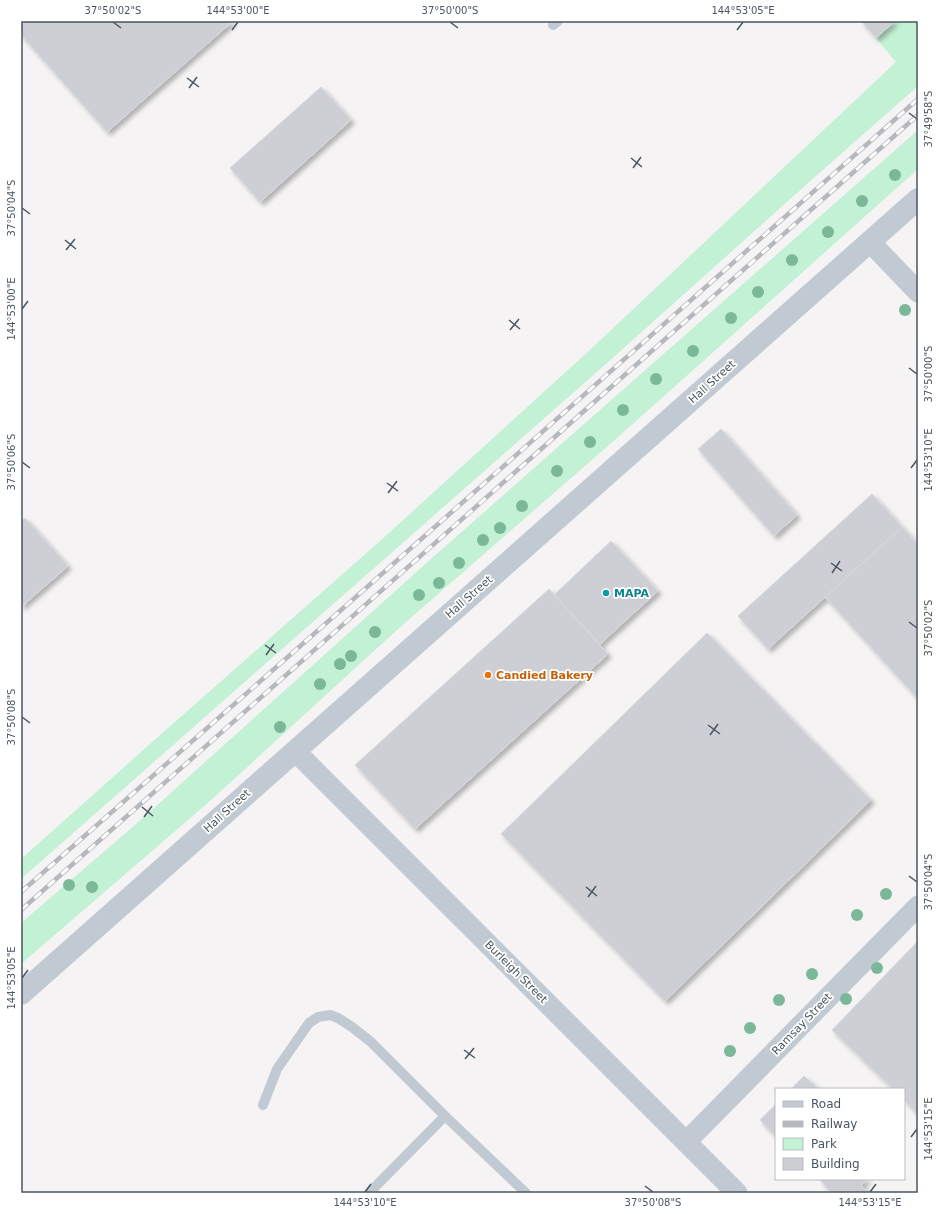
<svg xmlns="http://www.w3.org/2000/svg" width="939" height="1214" viewBox="0 0 939 1214" font-family="'DejaVu Sans',sans-serif">
	<style>
		.green { fill: #c3f1d5 }
		.building { fill: #cdcfd5; stroke: #d7d9de; filter: url(#shadow) }
		.lines { fill: none; stroke-linecap: round; stroke-linejoin: round }
		.service { stroke: #c1cad2; stroke-width: 10 }
		.minor { stroke: #c1cad2; stroke-width: 21 }
		.tertiary { stroke: #c1cad2; stroke-width: 22 }
		.rail-casing { stroke: #b5b8bd; stroke-width: 4.5 }
		.rail { stroke: #fff; stroke-width: 3; stroke-dasharray: 9; stroke-linecap: butt }
		.tree { fill: #7bb799 }
		.ticks { fill: none; stroke: #4a5661; stroke-width: 1.5 }
		.culture-dot { fill: #0f9aa8; stroke: #fff; stroke-width: 1.5 }
		.food-dot { fill: #e8710a; stroke: #fff; stroke-width: 1.5 }
		.labels { text-anchor: middle; dominant-baseline: central; stroke-width: 3.5; stroke-linejoin: round; paint-order: stroke }
		.street-label { font-size: 11px; fill: #4a5661; stroke: #fff }
		.culture-label { font-size: 11px; font-weight: bold; fill: #0d838f; stroke: #fff; text-anchor: start }
		.food-label { font-size: 11px; font-weight: bold; fill: #c56008; stroke: #fff; text-anchor: start }
		.neatline { fill: none; stroke: #4a5661; stroke-width: 1.5 }
		.ticks-label { font-size: 10px; text-anchor: middle; fill: #4a5661 }
	</style>
	<defs>
		<filter id="shadow"><feDropShadow dx="3.5" dy="3.5" stdDeviation="2" flood-color="#0004"/></filter>
	</defs>
	<rect width="100%" height="100%" fill="#f5f3f3"/>
	<path class="green" d="M 895,21 L 918,21 L 918,86 L 816,176 L 607,363 L 21,879 L 21,859 L 168,728 L 379,542 L 592,348 L 896,62 L 876,38 Z
		M 918,130 L 918,169 L 617,438 L 398,629 L 210,801 L 21,964 L 21,923 L 135,825 L 432,558 Z"/>
	<path class="building" d="M 21,21 L 233,21 L 107,132 L 21,35 Z
		M 861,21 L 895,21 L 876,38 Z
		M 321,87 L 351,120 L 260,202 L 230,168 Z
		M 721,429 L 797,515 L 774,536 L 698,449 Z
		M 872,494 L 902,527 L 768,649 L 738,616 Z
		M 25,518 L 68,566 L 21,607 L 21,521 Z
		M 902,527 L 918,544 L 918,699 L 825,597 Z
		M 611,541 L 658,591 L 600,644 L 554,595 Z
		M 549,589 L 608,654 L 415,829 L 355,765 Z
		M 707,633 L 871,800 L 665,1001 L 501,834 Z
		M 918,941 L 918,1114 L 904,1100 L 904,1089 L 893,1089 L 832,1030 Z
		M 804,1076 L 818,1089 L 791,1089 Z
		M 776,1104 L 776,1136 L 760,1120 Z
		M 819,1179 L 868,1179 L 861,1185 L 869,1193 L 828,1193 L 830,1191 Z"/>
	<g class="lines">
		<path class="service" d="M 553,25 L 558,21
			M 263,1105 L 277,1069 L 309,1023 L 318,1017 L 330,1015 L 338,1018 L 352,1027 L 371,1042 L 445,1116 L 526,1193
			M 369,1193 L 445,1116"/>
		<path class="minor" d="M 870,242 L 918,292
			M 295,751 L 737,1193
			M 686,1142 L 918,906"/>
		<path class="tertiary" d="M 21,994 L 918,199"/>
		<g class="rail-casing">
			<path id="rail" d="M 21,892 L 340,611 L 918,99
				M 21,910 L 918,115"/>
		</g>
		<use href="#rail" class="rail"/>
	</g>
	<g class="tree">
		<circle cx="895" cy="175" r="6"/>
		<circle cx="862" cy="201" r="6"/>
		<circle cx="828" cy="232" r="6"/>
		<circle cx="792" cy="260" r="6"/>
		<circle cx="758" cy="292" r="6"/>
		<circle cx="905" cy="310" r="6"/>
		<circle cx="731" cy="318" r="6"/>
		<circle cx="693" cy="351" r="6"/>
		<circle cx="656" cy="379" r="6"/>
		<circle cx="623" cy="410" r="6"/>
		<circle cx="590" cy="442" r="6"/>
		<circle cx="557" cy="471" r="6"/>
		<circle cx="522" cy="506" r="6"/>
		<circle cx="500" cy="528" r="6"/>
		<circle cx="483" cy="540" r="6"/>
		<circle cx="459" cy="563" r="6"/>
		<circle cx="439" cy="583" r="6"/>
		<circle cx="419" cy="595" r="6"/>
		<circle cx="375" cy="632" r="6"/>
		<circle cx="351" cy="656" r="6"/>
		<circle cx="340" cy="664" r="6"/>
		<circle cx="320" cy="684" r="6"/>
		<circle cx="280" cy="727" r="6"/>
		<circle cx="69" cy="885" r="6"/>
		<circle cx="92" cy="887" r="6"/>
		<circle cx="886" cy="894" r="6"/>
		<circle cx="857" cy="915" r="6"/>
		<circle cx="877" cy="968" r="6"/>
		<circle cx="812" cy="974" r="6"/>
		<circle cx="846" cy="999" r="6"/>
		<circle cx="779" cy="1000" r="6"/>
		<circle cx="750" cy="1028" r="6"/>
		<circle cx="730" cy="1051" r="6"/>
	</g>
	<path class="ticks" d="M 113,22 L 121,28M 450,22 L 458,28M 232,30 L 238,22M 737,30 L 743,22M 187,78 L 199,87M 189,88 L 197,77M 909,113 L 917,119M 631,158 L 642,167M 633,168 L 641,157M 22,208 L 30,214M 65,240 L 76,249M 66,250 L 75,239M 22,309 L 28,301M 509,320 L 520,329M 510,330 L 519,319M 909,368 L 917,374M 22,462 L 30,468M 911,468 L 917,460M 387,483 L 398,491M 388,493 L 397,481M 831,563 L 842,571M 832,573 L 840,561M 909,622 L 917,628M 265,645 L 276,653M 266,655 L 274,644M 22,717 L 30,723M 708,725 L 720,734M 710,735 L 718,724M 142,807 L 153,816M 144,817 L 152,806M 909,876 L 917,882M 586,887 L 597,896M 588,897 L 596,886M 22,978 L 28,970M 464,1050 L 475,1058M 465,1059 L 474,1048M 911,1137 L 917,1129M 645,1186 L 653,1192M 365,1192 L 371,1184M 870,1192 L 876,1184"/>
	<circle class="culture-dot" cx="606" cy="593" r="4"/>
	<circle class="food-dot" cx="488" cy="675" r="4"/>
	<g class="labels">
		<g class="street-label">
			<text transform="translate(712 382) rotate(-42)">Hall Street</text>
			<text transform="translate(469 597) rotate(-41)">Hall Street</text>
			<text transform="translate(227 811) rotate(-42)">Hall Street</text>
			<text transform="translate(516 972) rotate(45)">Burleigh Street</text>
			<text transform="translate(802 1024) rotate(-46)">Ramsay Street</text>
		</g>
		<g class="culture-label">
			<text x="614" y="593">MAPA</text>
		</g>
		<g class="food-label">
			<text x="496" y="675">Candied Bakery</text>
		</g>
	</g>
	<rect width="939" height="1214" fill="none" stroke="#ffffff" stroke-width="44"/>
	<rect x="775" y="1088" width="130" height="92" fill="#ffffff" stroke="#b7bbc0"/>
	<rect x="783" y="1101" width="20" height="6" fill="#c1cad2" stroke="#b7bbc0"/>
	<text x="811" y="1108" font-size="12" fill="#4a5661">Road</text>
	<rect x="783" y="1121" width="20" height="6" fill="#b5b8bd" stroke="#b7bbc0"/>
	<text x="811" y="1128" font-size="12" fill="#4a5661">Railway</text>
	<rect x="783" y="1138" width="20" height="12" fill="#c3f1d5" stroke="#b7bbc0"/>
	<text x="811" y="1148" font-size="12" fill="#4a5661">Park</text>
	<rect x="783" y="1158" width="20" height="12" fill="#cdcfd5" stroke="#b7bbc0"/>
	<text x="811" y="1168" font-size="12" fill="#4a5661">Building</text>
	<rect x="22" y="22" width="895" height="1170" class="neatline"/>
	<g class="ticks-label">
		<text x="113" y="14">37°50'02"S</text>
		<text x="238" y="14">144°53'00"E</text>
		<text x="450" y="14">37°50'00"S</text>
		<text x="743" y="14">144°53'05"E</text>
		<text transform="translate(928 119) rotate(-90)" y="4">37°49'58"S</text>
		<text transform="translate(11 208) rotate(-90)" y="4">37°50'04"S</text>
		<text transform="translate(11 309) rotate(-90)" y="4">144°53'00"E</text>
		<text transform="translate(928 374) rotate(-90)" y="4">37°50'00"S</text>
		<text transform="translate(928 460) rotate(-90)" y="4">144°53'10"E</text>
		<text transform="translate(11 462) rotate(-90)" y="4">37°50'06"S</text>
		<text transform="translate(928 628) rotate(-90)" y="4">37°50'02"S</text>
		<text transform="translate(11 717) rotate(-90)" y="4">37°50'08"S</text>
		<text transform="translate(928 882) rotate(-90)" y="4">37°50'04"S</text>
		<text transform="translate(11 978) rotate(-90)" y="4">144°53'05"E</text>
		<text transform="translate(928 1129) rotate(-90)" y="4">144°53'15"E</text>
		<text x="365" y="1206">144°53'10"E</text>
		<text x="653" y="1206">37°50'08"S</text>
		<text x="870" y="1206">144°53'15"E</text>
	</g>
</svg>
